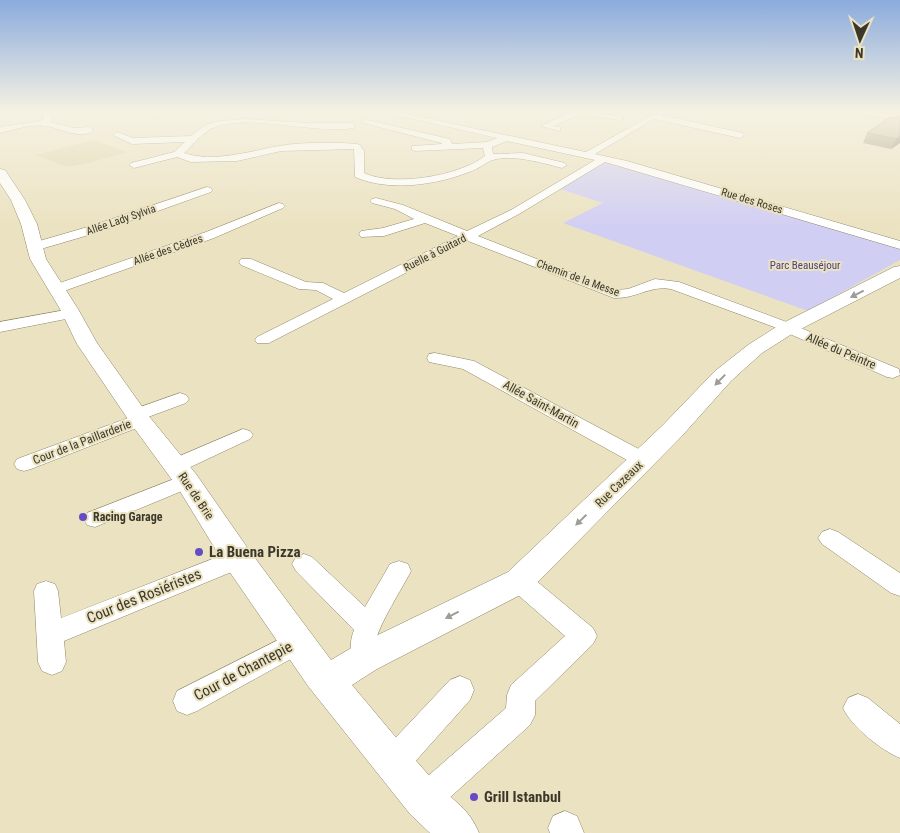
<svg xmlns="http://www.w3.org/2000/svg" width="900" height="833" viewBox="0 0 900 833" font-family="'Roboto Condensed',sans-serif">
	<style>
		.built { fill: #e1d6ae }
		.green { fill: #d1cef4 }
		.lines { fill: none; stroke-linecap: round; stroke-linejoin: round }
		.minor-casing { stroke: #8e8668; stroke-width: 1 }
		.tertiary-casing { stroke: #8e8668; stroke-width: 1 }
		.minor { fill: #fff; fill-rule: evenodd }
		.tertiary { fill: #fff; fill-rule: evenodd }
		.wall { fill: #a0987e }
		.shaded-wall { fill: #827c66 }
		.building { fill: #bab192; stroke: #827c66 }
		.oneway { fill: #9d9c95 }
		.poi-dot { fill: #654cc5; stroke: #ebe2c1; stroke-width: 2 }
		.labels { text-anchor: middle; dominant-baseline: central; stroke-width: 4; stroke-linejoin: round; paint-order: stroke }
		.far-street-label { font-size: 11px; fill: #3b382b; stroke: #ebe2c1 }
		.far-park-label { font-size: 11px; fill: #4c437f; stroke: #ebe2c1 }
		.street-label { font-size: 12px; fill: #3b382b; stroke: #ebe2c1 }
		.poi-label { font-size: 12px; font-weight: bold; fill: #3b382b; stroke: #ebe2c1; text-anchor: start }
		.near-poi-label { font-size: 15px; font-weight: bold; fill: #3b382b; stroke: #ebe2c1; text-anchor: start }
		.near-street-label { font-size: 15px; fill: #3b382b; stroke: #ebe2c1 }
	</style>
	<rect width="100%" height="100%" fill="#ebe2c1"/>
	<path class="built" d="M 94,140 L 127,152 L 89,163 L 72,166 L 64,166 L 36,155 Z"/>
	<path class="green" d="M 236,111 L 287,111 L 255,120 L 227,113 Z
		M 606,161 L 900,248 L 900,260 L 808,311 L 563,223 L 603,203 L 560,189 Z"/>
	<g class="lines">
		<g class="minor-casing">
			<path id="minor" d="M 43,111 L 51,111 L 52,120 L 50,122 L 74,128 L 90,127 L 94,130 C 80,141 59,127 44,126 C 30,124 13,130 0,133 L 0,127 L 41,121 L 44,119 Z
				M 143,111 L 166,111 L 155,115 Z
				M 378,111 L 392,111 L 586,152 L 659,111 L 669,111 L 661,115 L 743,133 L 744,135 L 740,138 L 654,119 L 595,154 L 627,161 L 900,241 L 900,249 L 605,162 L 519,214 L 478,236 L 616,290 L 628,289 L 655,279 L 679,282 L 784,321 L 899,369 L 900,375 L 893,378 L 887,377 L 774,327 L 671,289 C 650,285 636,299 614,298 L 468,241 L 269,343 L 257,343 L 255,340 L 257,337 L 333,299 L 316,290 L 299,289 L 241,265 L 239,262 L 241,259 L 251,259 L 306,282 L 323,283 L 344,293 L 458,236 L 425,223 L 384,236 L 361,237 L 359,234 L 361,231 L 383,228 L 414,219 L 395,209 L 372,203 L 370,201 L 372,199 L 376,198 L 403,205 L 467,231 L 511,210 L 595,160 L 507,141 L 492,147 L 493,154 L 523,153 L 565,163 L 567,165 L 562,168 C 543,163 512,154 493,160 C 488,161 477,170 469,172 C 436,185 389,192 355,177 L 354,149 L 281,151 L 237,161 L 191,162 L 177,157 L 134,168 L 129,165 L 131,163 L 174,152 L 185,142 L 132,144 L 113,135 L 117,132 L 133,138 L 191,136 L 205,125 L 220,121 L 245,119 L 308,123 L 351,123 L 354,124 L 354,128 C 314,135 241,111 209,130 C 199,136 192,146 184,153 C 214,163 250,151 279,146 C 299,142 337,142 357,144 L 360,145 L 364,151 L 364,173 C 394,187 459,176 485,156 L 483,148 L 415,151 L 412,150 L 412,146 L 442,144 L 442,143 L 363,123 L 363,119 L 450,139 L 452,144 L 487,142 L 497,138 Z
				M 574,111 L 592,111 L 624,118 L 620,120 L 581,114 L 553,126 L 560,127 L 560,131 L 541,126 Z
				M 852,111 L 870,111 L 900,116 L 900,120 L 856,113 Z
				M 207,187 L 211,188 L 212,190 L 211,192 L 99,232 L 34,251 L 28,247 L 29,244 L 91,226 Z
				M 279,203 L 283,204 L 285,206 L 283,208 L 214,238 L 61,292 L 51,292 L 49,289 L 51,286 L 206,232 Z
				M 71,309 L 76,311 L 79,314 L 76,317 L 0,332 L 0,322 Z
				M 435,353 L 474,361 L 650,455 L 653,460 L 650,465 L 643,467 L 636,465 L 463,369 L 429,362 L 427,358 L 429,354 Z
				M 180,393 L 186,395 L 189,399 L 186,403 L 148,417 L 149,420 L 147,424 L 31,469 L 24,471 L 17,469 L 14,464 L 17,459 L 128,418 L 127,415 L 129,411 Z
				M 243,429 L 250,431 L 253,435 L 250,439 L 182,471 L 175,473 L 168,471 L 165,466 L 168,461 Z
				M 187,474 L 194,476 L 198,481 L 194,486 L 95,527 L 87,525 L 84,519 L 87,513 Z
				M 830,529 L 838,532 L 900,573 L 900,596 L 891,593 L 822,544 L 818,538 L 822,532 Z
				M 238,549 L 246,552 L 250,559 L 246,566 L 64,641 L 66,662 L 62,671 L 52,675 L 42,671 L 38,662 L 34,591 L 37,584 L 46,581 L 55,584 L 58,591 L 61,618 Z
				M 304,554 L 312,557 L 365,607 L 390,564 L 399,561 L 408,564 L 411,571 C 403,587 378,626 376,641 C 375,652 380,655 375,667 L 365,671 L 355,667 C 350,654 349,643 354,630 L 296,571 L 292,564 L 296,557 Z
				M 519,571 L 528,574 L 593,628 L 597,636 L 593,644 L 535,701 L 535,715 L 530,725 L 435,811 L 424,816 L 413,811 L 408,800 L 413,789 L 506,708 L 507,695 L 511,685 L 565,636 L 510,588 L 507,581 L 510,574 Z
				M 298,630 L 307,634 L 311,642 L 307,650 L 197,711 L 187,715 L 177,711 L 173,701 L 177,691 Z
				M 460,676 L 470,680 L 474,690 L 470,700 L 405,773 L 394,778 L 383,773 L 378,762 L 383,751 L 450,680 Z
				M 858,694 L 868,698 L 900,724 L 900,758 C 882,751 851,726 843,708 L 848,698 Z
				M 565,811 L 577,816 L 584,833 L 550,833 L 548,828 L 553,816 Z"/>
		</g>
		<g class="tertiary-casing">
			<path id="tertiary" d="M 0,169 L 5,170 L 25,200 L 37,224 L 46,259 L 78,309 L 97,343 L 148,415 L 196,474 L 249,550 L 331,660 L 353,647 L 508,572 L 663,425 L 715,371 L 748,345 L 781,324 L 894,267 L 900,266 L 900,278 L 795,332 L 762,353 L 731,381 L 681,437 L 530,590 L 377,669 L 352,685 C 380,718 408,753 437,784 C 455,803 468,807 479,833 L 430,833 L 410,814 L 308,686 L 227,568 L 178,488 L 132,425 L 77,344 L 60,309 L 30,259 L 21,224 L 11,200 L 0,183 Z"/>
		</g>
		<use href="#minor" class="minor"/>
		<use href="#tertiary" class="tertiary"/>
	</g>
	<path class="wall" d="M 900,117 L 900,143 L 891,149 L 863,143 L 867,133 Z"/>
	<path class="shaded-wall" d="M 900,136 L 900,143 L 891,149 L 896,139 Z"/>
	<path class="building" d="M 890,117 L 900,117 L 900,136 L 896,139 L 867,133 Z"/>
	<defs><path id="oneway-solid" d="M-6-.8H1V-3.2L6.5 0L1 3.2V.8H-6Z" transform="scale(1.25)"/></defs>
	<g class="oneway">
		<use href="#oneway-solid" transform="translate(857 294) rotate(153)"/>
		<use href="#oneway-solid" transform="translate(720 380) rotate(134)"/>
		<use href="#oneway-solid" transform="translate(581 520) rotate(136)"/>
		<use href="#oneway-solid" transform="translate(452 615) rotate(153)"/>
	</g>
	<linearGradient id="sky" x2="0" y2="1"><stop stop-color="#8babdd"/><stop offset="0.49" stop-color="#f6f2e3"/><stop offset="1" stop-color="#f6f2e3" stop-opacity="0"/></linearGradient>
	<rect width="900" height="227" fill="url(#sky)"/>
	<g class="poi-dot">
		<circle cx="83" cy="517" r="5"/>
		<circle cx="199" cy="552" r="5"/>
		<circle cx="474" cy="797" r="5"/>
	</g>
	<g class="labels">
		<g class="far-street-label">
			<text transform="translate(752 201) rotate(17)">Rue des Roses</text>
			<text transform="translate(121 220) rotate(-19)">Allée Lady Sylvia</text>
			<text transform="translate(168 250) rotate(-19)">Allée des Cèdres</text>
			<text transform="translate(435 253) rotate(-27)">Ruelle à Guitard</text>
			<text transform="translate(578 278) rotate(20)">Chemin de la Messe</text>
		</g>
		<g class="far-park-label">
			<text x="805" y="265">Parc Beauséjour</text>
		</g>
		<g class="street-label">
			<text transform="translate(841 351) rotate(23)">Allée du Peintre</text>
			<text transform="translate(541 404) rotate(29)">Allée Saint-Martin</text>
			<text transform="translate(82 442) rotate(-21)">Cour de la Paillarderie</text>
			<text transform="translate(619 484) rotate(-44)">Rue Cazeaux</text>
			<text transform="translate(196 496) rotate(56)">Rue de Brie</text>
		</g>
		<g class="poi-label">
			<text x="93" y="517">Racing Garage</text>
		</g>
		<g class="near-poi-label">
			<text x="209" y="552">La Buena Pizza</text>
			<text x="484" y="797">Grill Istanbul</text>
		</g>
		<g class="near-street-label">
			<text transform="translate(144 596) rotate(-22)">Cour des Rosiéristes</text>
			<text transform="translate(243 671) rotate(-28)">Cour de Chantepie</text>
		</g>
	</g>
	<g transform="translate(860 40) rotate(183)" stroke="#ebe2c1" stroke-width="4" paint-order="stroke">
	<path d="M0-4L9 19L0 12L-9 19Z" fill="#3b382b"/>
	<text y="-8" font-size="14" font-weight="bold" text-anchor="middle" fill="#3b382b">N</text>
	</g>
</svg>
